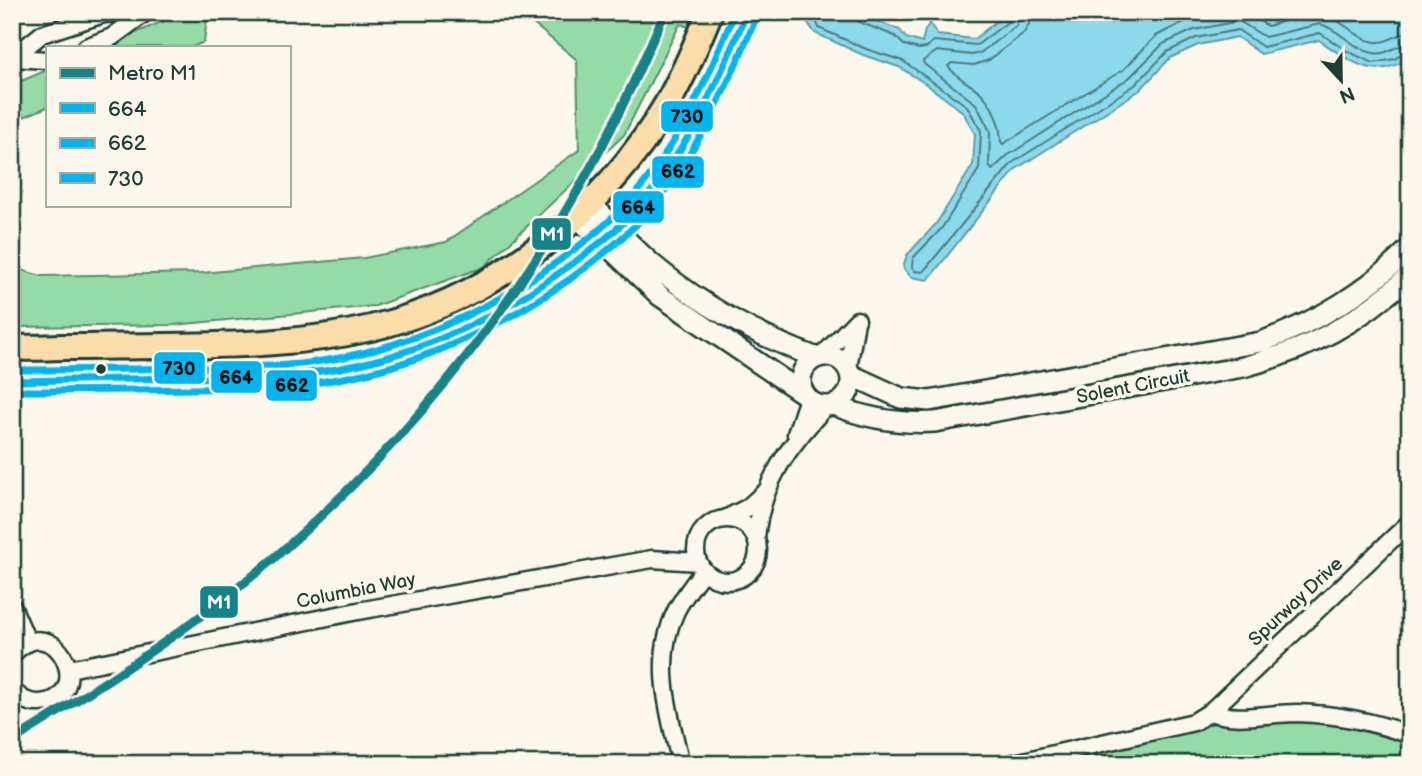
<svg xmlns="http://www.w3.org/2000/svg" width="1422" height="776" viewBox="0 0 1422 776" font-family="'Balsamiq Sans',sans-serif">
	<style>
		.green { fill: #95dba8; stroke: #5a8c6e; stroke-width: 2 }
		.water { fill: #8cd9ec; stroke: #609ba2; stroke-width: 2 }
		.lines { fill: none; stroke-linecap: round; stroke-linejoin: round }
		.shore { stroke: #4b7b7e; stroke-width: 2 }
		.minor-casing { stroke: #1f3d34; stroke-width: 21 }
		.tertiary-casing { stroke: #1f3d34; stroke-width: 24 }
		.primary-casing { stroke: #1f3d34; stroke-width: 30 }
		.minor { stroke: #fbf7ec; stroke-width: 16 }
		.tertiary { stroke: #fbf7ec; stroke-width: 19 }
		.primary { stroke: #faddab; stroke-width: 24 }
		.bus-1-casing { stroke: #fbf7ec; stroke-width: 12 }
		.bus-2-casing { stroke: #fbf7ec; stroke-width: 12 }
		.bus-3-casing { stroke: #fbf7ec; stroke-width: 12 }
		.bus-1 { stroke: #00b5ef; stroke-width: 7 }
		.bus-2 { stroke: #00b5ef; stroke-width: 7 }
		.bus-3 { stroke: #00b5ef; stroke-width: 7 }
		.metro-1-casing { stroke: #fbf7ec; stroke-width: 14 }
		.metro-1 { stroke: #168388; stroke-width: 9 }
		.bus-dot { fill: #1f3d34; stroke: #fbf7ec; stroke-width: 2.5 }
		.labels { text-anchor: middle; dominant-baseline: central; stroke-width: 7; stroke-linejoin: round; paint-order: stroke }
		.street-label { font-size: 19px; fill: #1f3d34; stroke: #fbf7ec }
		.line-badge { stroke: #fbf7ec; stroke-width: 2.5 }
		.badge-label { font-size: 19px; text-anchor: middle; font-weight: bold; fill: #fff }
		.pale-badge-label { font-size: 19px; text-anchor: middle; font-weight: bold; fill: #111 }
	</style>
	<rect width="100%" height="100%" fill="#fbf7ec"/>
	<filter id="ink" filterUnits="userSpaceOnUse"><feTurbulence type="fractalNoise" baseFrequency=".0143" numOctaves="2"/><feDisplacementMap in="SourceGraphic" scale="14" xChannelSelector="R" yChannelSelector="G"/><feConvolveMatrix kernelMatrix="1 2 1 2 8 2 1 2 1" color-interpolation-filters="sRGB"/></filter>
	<g filter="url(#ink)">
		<path class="green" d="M 185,12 L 208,12 L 204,42 L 192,47 L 102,47 Z
			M 519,12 L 701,12 L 695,29 L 680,24 L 624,135 L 484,267 L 375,306 L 174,325 L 12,327 L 12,267 L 41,276 L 201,273 L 364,258 L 446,242 L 579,150 L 577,60 Z
			M 47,70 L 47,107 L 12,122 L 12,85 Z
			M 1300,716 L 1390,738 L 1410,720 L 1410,764 L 1011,764 L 1231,720 Z"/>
		<path class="water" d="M 820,12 L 854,12 L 900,30 L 906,38 L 922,43 L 925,30 L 930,23 L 937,35 L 974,39 L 1008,12 L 1410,12 L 1410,56 C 1376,84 1349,60 1319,40 L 1261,54 L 1237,37 L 1198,45 L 1170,58 L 1140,90 L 1016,169 L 928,280 L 911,277 L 903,267 L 907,255 L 936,224 L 973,165 L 975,134 L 963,112 L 926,84 L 899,67 L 863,55 L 815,33 L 806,20 Z"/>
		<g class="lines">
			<path class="shore" d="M 821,12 L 817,23 L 819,28 L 866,49 L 903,61 L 967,106 L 981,131 L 979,169 L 942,228 L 913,258 L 912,267 L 915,271 L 923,272 L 1012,163 L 1135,85 L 1167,52 L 1196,38 L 1238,30 L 1263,47 L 1320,33 L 1347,51 L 1373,63 L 1395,59 L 1404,52 L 1410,52
				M 855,12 L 859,22 L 895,36 L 904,45 L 919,49 L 926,48 L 933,41 L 977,45 L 1009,21 L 1012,12
				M 1021,12 L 1016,26 L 980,53 L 972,55 L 937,51 L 923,61 L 924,64 L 976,104 L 990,131 L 989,166 L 992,170 L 1007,156 L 1129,78 L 1163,44 L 1194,30 L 1239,21 L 1265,37 L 1320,24 C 1339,29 1353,49 1373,53 C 1387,56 1397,44 1410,43
				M 1031,12 L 1029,24 L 1024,33 L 989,60 L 974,65 L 952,63 L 948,66 C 955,77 969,83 979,91 C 992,102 1001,125 1001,142 L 1003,144 L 1123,70 L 1156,36 L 1188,20 L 1225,12
				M 1247,12 L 1267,26 C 1284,22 1309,10 1326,15 C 1344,20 1359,43 1379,42 C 1390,42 1398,33 1410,32"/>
			<g class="minor-casing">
				<path id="minor" d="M 86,47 L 112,37 L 146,12
					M 12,58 L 42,34 L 104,14 L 139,12
					M 13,58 L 47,60
					M 822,356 L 857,320
					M 848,368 L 856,322
					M 796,434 L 808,398
					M696 550a31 31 0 1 1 62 0a31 31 0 1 1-62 0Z
					M 725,519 L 747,508 L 764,493
					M 756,538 C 762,481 788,447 826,406
					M 12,606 L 28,643
					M 12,655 C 56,605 98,699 40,703 C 28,704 19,698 12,689
					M 69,669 L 358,611 L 652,559 L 698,562
					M 1210,712 C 1239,722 1267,713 1297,713 C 1334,714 1375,722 1410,735
					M 681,764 C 669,713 652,661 676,611 C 683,597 694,584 703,571
					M 1010,764 L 1194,722 L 1210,712 L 1410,522"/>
			</g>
			<g class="tertiary-casing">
				<path id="tertiary" d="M 590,203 C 611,223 630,245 652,264 C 701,305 755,335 815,357
					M 577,217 L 660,296 L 804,394
					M801 381a25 25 0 1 1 50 0a25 25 0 1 1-50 0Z
					M 851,375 L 901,398 L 929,401 L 1261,342 C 1321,320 1365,293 1410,248
					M 834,405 C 867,419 900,424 935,422 L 1243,367 C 1310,349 1359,323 1410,275"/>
			</g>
			<g class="primary-casing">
				<path id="primary" d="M 12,347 C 30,349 48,347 65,347 C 99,347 132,346 166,346 C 235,345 303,344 371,328 C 494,299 605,211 667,104 C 684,75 697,43 710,12
					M 12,381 C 72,380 133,379 193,378 C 237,377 282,378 325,371 C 417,358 497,320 571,265 C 598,245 624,224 646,198 C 690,143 720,77 747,12"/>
			</g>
			<use href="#minor" class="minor"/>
			<use href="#tertiary" class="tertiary"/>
			<use href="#primary" class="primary"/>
			<g class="bus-1-casing">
				<path id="bus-1" d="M 12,381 C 71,380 129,379 187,378 C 228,377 269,378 309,373 C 402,362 486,325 562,271 C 592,250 623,227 646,198 C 691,143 720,77 747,12"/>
			</g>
			<g class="bus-2-casing">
				<path id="bus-2" d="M 12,391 C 72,391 132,390 192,389 C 232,388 273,389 313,383 C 408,371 492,333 570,279 C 600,257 630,234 653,206 C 699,150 729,82 757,16"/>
			</g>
			<g class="bus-3-casing">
				<path id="bus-3" d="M 12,370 C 71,370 129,369 187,368 C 228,367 269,368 309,363 C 400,351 482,315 557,262 C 585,242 614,220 636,193 C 681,140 709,75 735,12"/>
			</g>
			<use href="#bus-1" class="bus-1"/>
			<use href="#bus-2" class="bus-2"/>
			<use href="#bus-3" class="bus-3"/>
			<g class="metro-1-casing">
				<path id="metro-1" d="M 12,741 C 102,685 192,628 273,559 C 402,448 510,315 592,165 C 619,116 642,64 665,12"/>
			</g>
			<use href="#metro-1" class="metro-1"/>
		</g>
	</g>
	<circle class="bus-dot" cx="101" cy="369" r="6"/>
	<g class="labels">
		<g class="street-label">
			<text transform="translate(1133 387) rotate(-11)">Solent Circuit</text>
			<text transform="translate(356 591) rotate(-11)">Columbia Way</text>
			<text transform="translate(1296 602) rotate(-43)">Spurway Drive</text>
		</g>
	</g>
	<g class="line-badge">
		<rect x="660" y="100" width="54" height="33" rx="7" fill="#00b5ef"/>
		<rect x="651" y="155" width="54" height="34" rx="7" fill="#00b5ef"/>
		<rect x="612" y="190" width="53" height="34" rx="7" fill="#00b5ef"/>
		<rect x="531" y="217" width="41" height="34" rx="7" fill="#168388"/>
		<rect x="153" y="351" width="53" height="34" rx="7" fill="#00b5ef"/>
		<rect x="210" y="360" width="53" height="34" rx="7" fill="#00b5ef"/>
		<rect x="265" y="369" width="53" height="33" rx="7" fill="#00b5ef"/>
		<rect x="199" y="585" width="40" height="34" rx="7" fill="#168388"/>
	</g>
	<g class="badge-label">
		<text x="552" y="241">M1</text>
		<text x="219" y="609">M1</text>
	</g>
	<g class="pale-badge-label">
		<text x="687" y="123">730</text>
		<text x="678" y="178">662</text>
		<text x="638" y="214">664</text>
		<text x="179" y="375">730</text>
		<text x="236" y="384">664</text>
		<text x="292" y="392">662</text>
	</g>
	<rect width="1422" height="776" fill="none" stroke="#fbf7ec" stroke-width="42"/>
	<rect x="21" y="21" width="1380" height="734" fill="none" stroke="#1f3d34" stroke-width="2.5" filter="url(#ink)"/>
	<rect x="46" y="46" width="245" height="161" fill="#fbf7ec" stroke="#a3ada2" stroke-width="2"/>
	<rect x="60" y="68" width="35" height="10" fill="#168388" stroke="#a3ada2" stroke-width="2"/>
	<text x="108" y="80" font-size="21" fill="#1f3d34">Metro M1</text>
	<rect x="60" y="103" width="35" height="10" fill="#00b5ef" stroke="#a3ada2" stroke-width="2"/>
	<text x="108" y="116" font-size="21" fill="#1f3d34">664</text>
	<rect x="60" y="138" width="35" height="10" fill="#00b5ef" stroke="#a3ada2" stroke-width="2"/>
	<text x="108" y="150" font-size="21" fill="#1f3d34">662</text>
	<rect x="60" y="173" width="35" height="10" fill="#00b5ef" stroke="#a3ada2" stroke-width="2"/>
	<text x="108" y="186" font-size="21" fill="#1f3d34">730</text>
	<g transform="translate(1341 80) rotate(158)" stroke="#fbf7ec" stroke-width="5" paint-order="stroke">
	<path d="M0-5L12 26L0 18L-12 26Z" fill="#1f3d34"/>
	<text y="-10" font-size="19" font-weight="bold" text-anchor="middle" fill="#1f3d34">N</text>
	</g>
</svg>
